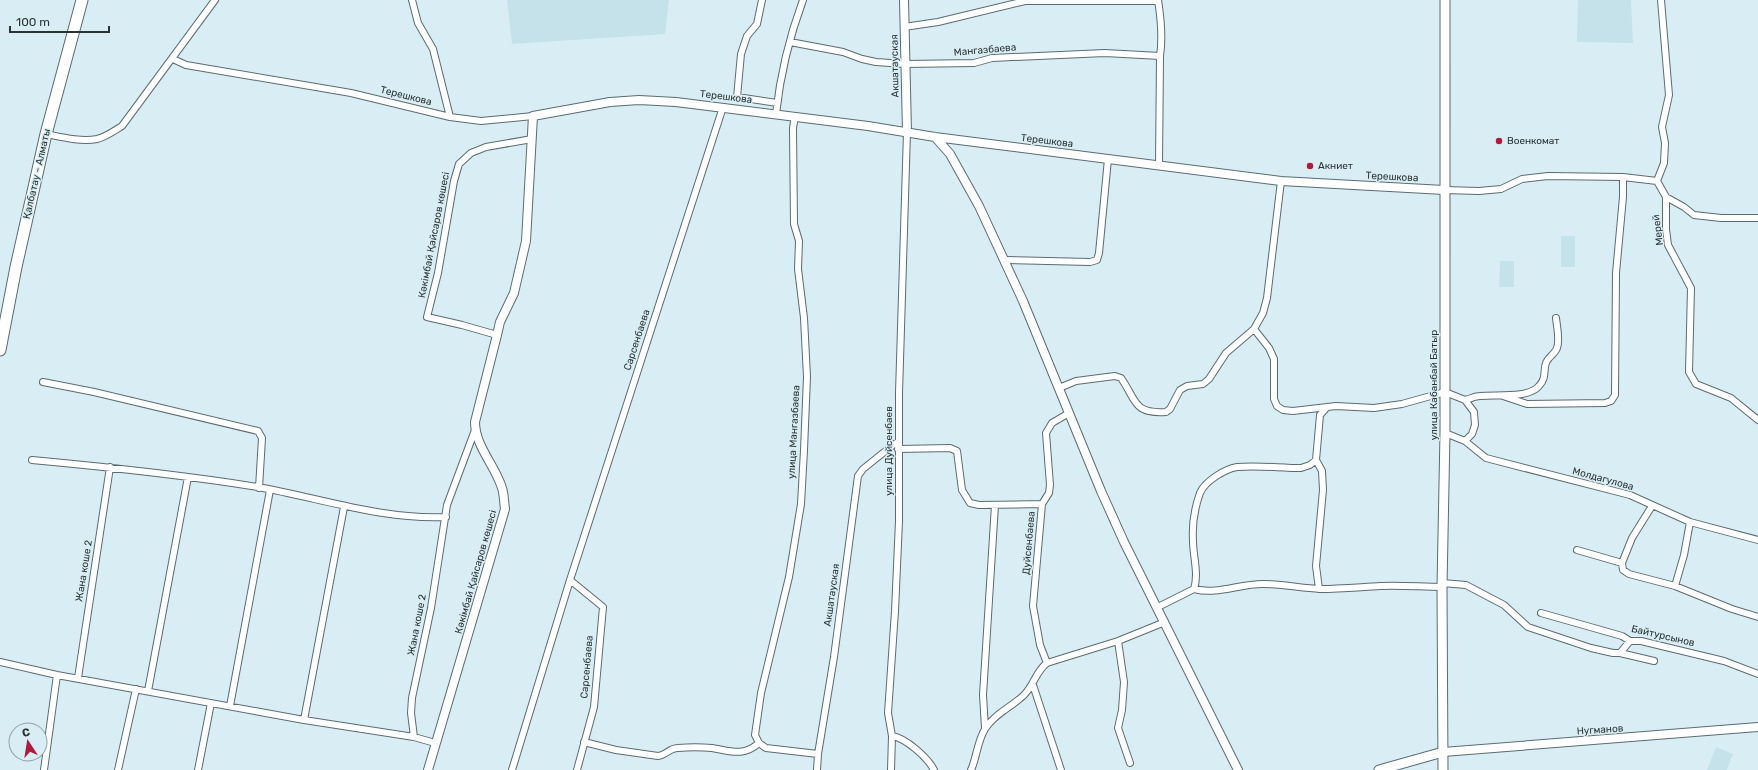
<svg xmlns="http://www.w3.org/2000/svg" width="1758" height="770" viewBox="0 0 1758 770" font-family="Rubik,sans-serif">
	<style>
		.built { fill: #c5e2ea }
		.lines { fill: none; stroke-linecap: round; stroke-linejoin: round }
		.street-casing { stroke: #5a6c72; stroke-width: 8 }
		.secondary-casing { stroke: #5a6c72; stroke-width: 10 }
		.primary-casing { stroke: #5a6c72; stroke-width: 11 }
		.highway-casing { stroke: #5a6c72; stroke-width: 13 }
		.street { stroke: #fff; stroke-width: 6 }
		.secondary { stroke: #fff; stroke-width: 8 }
		.primary { stroke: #fff; stroke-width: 9 }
		.highway { stroke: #fff; stroke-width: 11 }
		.poi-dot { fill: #ae1a3c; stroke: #d9eef4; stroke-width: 1.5 }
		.labels { text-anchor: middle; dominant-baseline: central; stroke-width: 3; stroke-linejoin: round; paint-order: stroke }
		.street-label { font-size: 10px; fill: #2b3335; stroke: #d9eef4 }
		.poi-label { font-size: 10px; fill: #2b3335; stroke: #d9eef4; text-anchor: start }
	</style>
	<rect width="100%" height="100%" fill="#d9eef4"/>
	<path class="built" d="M 507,0 L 669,0 L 665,34 L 512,44 Z
		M 1578,0 L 1631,0 L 1633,43 L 1577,42 Z
		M 1561,236 L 1575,236 L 1575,267 L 1561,267 Z
		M 1500,261 L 1514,261 L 1514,287 L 1499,287 Z
		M 1716,747 L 1733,754 L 1727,770 L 1707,770 Z"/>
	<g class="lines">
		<g class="street-casing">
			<path id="street" d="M 412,0 L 418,23 L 433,49 L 450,117
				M 762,0 L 757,24 L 747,36 L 741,54 L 737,97 L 777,103
				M 1158,0 C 1161,19 1163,37 1160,56 L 1159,165
				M 1661,0 L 1669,95 L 1662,127 L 1665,143 L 1664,163 L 1657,181 L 1666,197 L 1666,229 L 1668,245 L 1691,288 L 1689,372 L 1696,384 L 1731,398 L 1758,420
				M 904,27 L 938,22 L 1025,1 L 1158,1
				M 790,42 L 843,52 L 862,59 L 876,62 L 905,64 L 974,63 L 992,58 L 1105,53 L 1160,56
				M 173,59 L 186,65 L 351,93 L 450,117 L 481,121 L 533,116
				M 776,114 C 780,77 790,35 803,0
				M 46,134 C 61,137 81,142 97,139 C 106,137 114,131 122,126 L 215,0
				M 1444,190 L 1479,191 L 1501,189 L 1522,179 L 1548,176 L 1623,177 L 1657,181
				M 1666,197 L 1684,207 L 1694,215 L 1721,218 L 1758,218
				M 1004,260 L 1090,262 L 1097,260 L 1099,253 L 1108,159
				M 1254,329 L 1269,348 L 1274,359 L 1274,399 L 1277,406 L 1283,410 L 1293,411 L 1336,406 L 1374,408 L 1402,404 L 1445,392 L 1465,400 L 1474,412 L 1475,425 L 1472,434 L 1465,441
				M 497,335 L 462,325 L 427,317 L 438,273 L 454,181 L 459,164 L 471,153 L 486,147 L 532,139
				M 43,382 L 94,392 L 258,431 L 262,438 L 259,488
				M 1059,388 L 1076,381 L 1115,376 L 1121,378 C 1137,401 1133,414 1166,412 L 1170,409 L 1180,390 L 1187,386 L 1203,384 L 1209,379 L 1226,353 L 1254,329 L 1263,313 L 1267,298 L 1281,181
				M 1503,396 L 1527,404 L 1605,403 L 1611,401 L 1615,395 L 1616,273 L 1623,197 L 1623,177
				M 1465,400 C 1470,399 1475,396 1480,396 C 1495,394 1528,399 1539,386 C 1547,378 1543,370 1546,363 C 1548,357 1555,354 1557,348 C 1560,340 1557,327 1556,318
				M 1445,433 L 1465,441 L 1486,458 L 1630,495 L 1690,522 L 1758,540
				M 898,449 L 950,448 L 957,451 L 962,490 L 970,503 L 979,505 L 1042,504
				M 32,460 C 108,467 183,475 258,487 C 320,498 382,520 446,517
				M 1316,460 L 1322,471 L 1323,490 L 1316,566 L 1319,589
				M 1577,550 L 1622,563 L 1623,570 L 1629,574 L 1675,586 L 1732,609 L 1758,617
				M 1622,563 L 1632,538 L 1652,506
				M 1442,583 L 1466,585 L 1504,605 L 1528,627 L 1591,648 L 1613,653 L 1620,653 L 1630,641
				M 1675,586 L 1684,555 L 1690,522
				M 1194,589 C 1218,595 1238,584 1263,584 C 1282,584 1301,588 1320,589 C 1341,589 1361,587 1381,586 C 1401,585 1422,587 1442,587
				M 1158,607 L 1194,589 C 1199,574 1193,556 1193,541 C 1192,526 1195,507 1200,493 C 1205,481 1225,469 1237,467 C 1258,465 1280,468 1301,468 L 1310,465 L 1316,460 L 1320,415 L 1327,407
				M 1541,613 L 1622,636 L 1630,641 L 1641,641 L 1724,661 L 1758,674
				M 1118,641 L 1124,682 L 1122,710 L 1118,728 L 1130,763
				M 1620,653 L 1654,661
				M 0,662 L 57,675 L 304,720 L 414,737 L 435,743
				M 1047,663 L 1040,645 L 1033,606 L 1042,504 L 1049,493 L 1050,485 L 1046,433 L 1052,423 L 1069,413
				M 78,678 L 110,467
				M 1033,685 L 1061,770
				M 148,691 L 188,477
				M 230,706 L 270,490
				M 304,720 L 344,507
				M 985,728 L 983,695 L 995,505
				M 892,736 C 906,738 928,758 934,770
				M 414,737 L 411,713 L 412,698 L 431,608 L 447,505 L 475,430
				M 584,742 L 616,750 L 658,756 C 666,755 670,748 678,748 C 689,747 701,747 712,748 C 731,751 743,757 759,743 L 766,748 L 818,754
				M 759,743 L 755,735 L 761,693 L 789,577 L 801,504 L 804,450 L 807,377 L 804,318 L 798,269 L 799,241 L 794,224 L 793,128 L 795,116
				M 44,770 L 57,675
				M 118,770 L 136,689
				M 198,770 L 211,703
				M 512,770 L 570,580
				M 577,770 L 594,707 L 603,607 L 570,580 L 723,107
				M 817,770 L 818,754 L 834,657 L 858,476 L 863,469 L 893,445 L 898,442
				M 891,770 L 892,736 L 888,713 L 895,611 L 899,521 L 899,393 L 907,132
				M 971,770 C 977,757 977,742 985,729 C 994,714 1012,707 1024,695 C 1034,685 1036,671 1047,663 L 1118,641 L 1165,622"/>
		</g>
		<g class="secondary-casing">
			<path id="secondary" d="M 904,0 L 907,132
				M 935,137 L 950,154 L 979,206 L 1023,301 L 1101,491 L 1124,542 L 1238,770
				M 1443,752 L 1758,727
				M 428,770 L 505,509 C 504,502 504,494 502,488 C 495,465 475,446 475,422 L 497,335 L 500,322 L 514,293 L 526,241 L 533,116 L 610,102 L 639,100 L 676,102 L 868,126 L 935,137 L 1281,181 L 1444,190"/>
		</g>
		<g class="primary-casing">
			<path id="primary" d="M 1379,770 L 1443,752
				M 1443,770 L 1442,587 L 1445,433 L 1445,0"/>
		</g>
		<g class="highway-casing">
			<path id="highway" d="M 0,350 L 16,267 L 46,134 L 82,0"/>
		</g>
		<use href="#street" class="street"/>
		<use href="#secondary" class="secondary"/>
		<use href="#primary" class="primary"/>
		<use href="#highway" class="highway"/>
	</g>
	<g class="poi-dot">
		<circle cx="1499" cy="141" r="4"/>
		<circle cx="1310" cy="166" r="4"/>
	</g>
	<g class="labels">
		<g class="street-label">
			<text transform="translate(985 50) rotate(-5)">Мангазбаева</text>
			<text transform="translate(895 66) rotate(-91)">Акшатауская</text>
			<text transform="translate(406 96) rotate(14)">Терешкова</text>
			<text transform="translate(726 97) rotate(7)">Терешкова</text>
			<text transform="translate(1047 141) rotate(7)">Терешкова</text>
			<text transform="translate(37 174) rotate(-77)">Қалбатау - Алматы</text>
			<text transform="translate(1392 177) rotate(3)">Терешкова</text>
			<text transform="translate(1658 230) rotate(-97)">Мерей</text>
			<text transform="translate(434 235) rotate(-79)">Кәкімбай Қайсаров көшесі</text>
			<text transform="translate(637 340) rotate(-72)">Сарсенбаева</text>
			<text transform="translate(1434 385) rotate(-90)">улица Кабанбай Батыр</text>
			<text transform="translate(794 432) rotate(-87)">улица Мангазбаева</text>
			<text transform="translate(889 451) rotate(-90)">улица Дуйсенбаев</text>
			<text transform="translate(1603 479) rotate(15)">Молдагулова</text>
			<text transform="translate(1029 543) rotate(-85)">Дуйсенбаева</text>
			<text transform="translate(84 571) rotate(-81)">Жана коше 2</text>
			<text transform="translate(476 572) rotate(-74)">Кәкімбай Қайсаров көшесі</text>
			<text transform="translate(832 595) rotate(-82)">Акшатауская</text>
			<text transform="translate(417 625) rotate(-79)">Жана коше 2</text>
			<text transform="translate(1663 636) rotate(13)">Байтурсынов</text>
			<text transform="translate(587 667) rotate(-85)">Сарсенбаева</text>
			<text transform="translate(1600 730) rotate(-4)">Нугманов</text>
		</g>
		<g class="poi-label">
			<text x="1507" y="141">Военкомат</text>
			<text x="1318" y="166">Акниет</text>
		</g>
	</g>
	<g transform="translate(28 742) rotate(348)"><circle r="19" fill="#d9eef4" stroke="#93a3a8"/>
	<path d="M0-3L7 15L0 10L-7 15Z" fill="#ae1a3c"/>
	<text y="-6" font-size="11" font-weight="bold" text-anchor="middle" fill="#2b3335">С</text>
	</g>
	<path d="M10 26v6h99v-6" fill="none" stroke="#2b3335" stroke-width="2"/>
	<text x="16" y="26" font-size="12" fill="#2b3335" stroke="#d9eef4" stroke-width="3" paint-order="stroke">100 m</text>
</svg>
